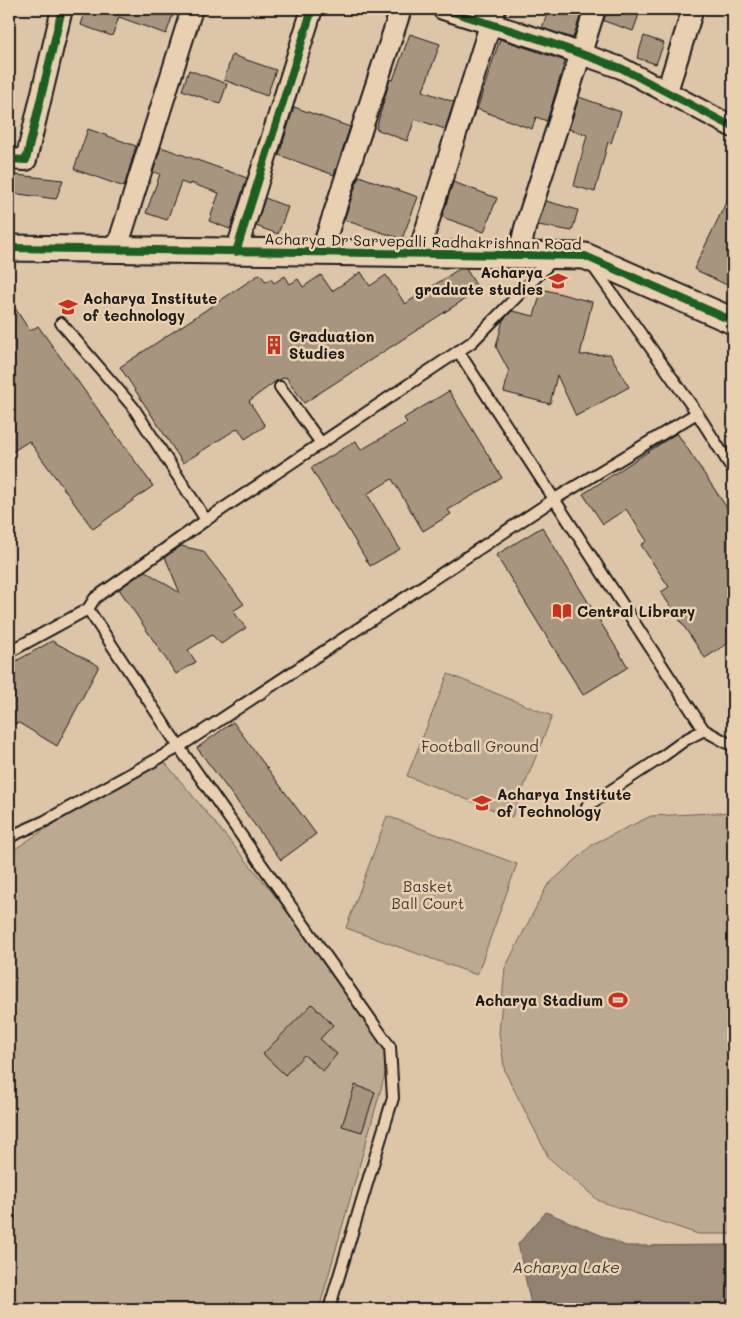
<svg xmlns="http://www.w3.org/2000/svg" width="742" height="1318" viewBox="0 0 742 1318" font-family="Mali,sans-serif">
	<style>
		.green { fill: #bca991; stroke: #6c6256 }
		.water { fill: #918271; stroke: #62594f }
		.building { fill: #a79580; stroke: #1c1c1c }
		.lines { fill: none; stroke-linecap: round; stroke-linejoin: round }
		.service-casing { stroke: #1c1c1c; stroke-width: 14 }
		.minor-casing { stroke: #1c1c1c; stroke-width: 24 }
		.tertiary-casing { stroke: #1c1c1c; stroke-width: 29 }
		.service { stroke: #e9d0b1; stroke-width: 10 }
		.minor { stroke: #e9d0b1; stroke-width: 20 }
		.tertiary { stroke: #e9d0b1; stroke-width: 25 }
		.cycleway-casing { stroke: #e9d0b1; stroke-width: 11 }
		.cycleway { stroke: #1b5e20; stroke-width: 8 }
		.labels { text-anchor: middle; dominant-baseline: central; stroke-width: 5; stroke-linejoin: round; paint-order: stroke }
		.street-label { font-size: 15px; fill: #1c1c1c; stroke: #e9d0b1 }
		.poi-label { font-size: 15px; font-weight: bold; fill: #1c1c1c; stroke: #e9d0b1; text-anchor: start }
		.park-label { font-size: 15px; fill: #443f39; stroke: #e9d0b1 }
		.water-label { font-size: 16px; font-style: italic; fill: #45403a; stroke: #e9d0b1 }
	</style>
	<rect width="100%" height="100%" fill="#ddc5a8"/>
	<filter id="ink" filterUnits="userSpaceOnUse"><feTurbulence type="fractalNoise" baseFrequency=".02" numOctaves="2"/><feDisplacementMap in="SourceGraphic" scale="10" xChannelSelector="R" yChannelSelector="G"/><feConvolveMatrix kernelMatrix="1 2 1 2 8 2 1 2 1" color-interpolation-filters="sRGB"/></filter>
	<g filter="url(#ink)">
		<path class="green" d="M 448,674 L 552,716 L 512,817 L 407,776 Z
			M 158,754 L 330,962 L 390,1057 L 319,1309 L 9,1309 L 9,853 Z
			M 733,812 L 733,1234 L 698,1234 L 599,1201 L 549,1158 L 505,1072 L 499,1033 L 505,968 L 547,886 L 593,844 L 651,816 Z
			M 387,816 L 517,864 L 477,975 L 346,928 Z"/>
		<path class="water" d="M 546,1212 L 626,1246 L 733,1245 L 733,1309 L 532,1309 L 518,1244 Z"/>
		<path class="building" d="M 86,9 L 175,9 L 166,34 L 119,17 L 112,36 L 81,25 Z
			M 549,9 L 567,9 L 581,14 L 573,38 L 542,28 Z
			M 607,9 L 641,9 L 633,31 L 604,21 Z
			M 410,34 L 440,44 L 423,91 L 454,102 L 445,129 L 415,119 L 407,141 L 376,129 L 390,79 L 393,80 Z
			M 644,36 L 664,43 L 656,64 L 637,58 Z
			M 500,39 L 565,61 L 547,121 L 536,117 L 532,129 L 477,109 Z
			M 232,55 L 276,70 L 267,96 L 224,80 Z
			M 189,70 L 227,84 L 220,104 L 182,90 Z
			M 579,97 L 621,112 L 611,143 L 608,142 L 595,192 L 574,186 L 587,135 L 569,129 Z
			M 294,107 L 350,127 L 334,175 L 279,155 Z
			M 88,129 L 136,146 L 124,187 L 74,169 Z
			M 161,147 L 247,178 L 230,229 L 209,221 L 219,193 L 190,183 L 189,185 L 181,182 L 167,220 L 146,213 L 160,174 L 153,172 Z
			M 16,175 L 63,180 L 56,199 L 11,193 Z
			M 359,176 L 418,197 L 402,239 L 344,220 Z
			M 453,182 L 497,198 L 484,232 L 442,217 Z
			M 733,188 L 733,288 L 694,269 Z
			M 265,198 L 288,207 L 278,234 L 256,226 Z
			M 546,201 L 578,210 L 572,231 L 538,225 Z
			M 459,269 L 466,269 L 479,290 L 304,403 L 286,377 L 276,381 L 249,401 L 265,426 L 245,439 L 238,428 L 183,463 L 120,367 L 260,274 L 266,282 L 271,279 L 274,283 L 285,276 L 290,284 L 298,279 L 303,287 L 321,275 L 332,291 L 361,272 L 370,286 L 386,275 L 405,304 Z
			M 542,289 L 592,302 L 580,355 L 610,354 L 629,387 L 576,416 L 557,375 L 550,404 L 504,392 L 509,371 L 496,347 L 503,320 L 512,311 L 534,316 Z
			M 9,299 L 30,331 L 38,326 L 153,486 L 93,529 L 29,441 L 9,454 Z
			M 449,391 L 502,478 L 448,510 L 451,514 L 423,531 L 392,479 L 367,494 L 400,549 L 370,566 L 311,468 L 356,441 L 361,450 L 407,423 L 404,418 Z
			M 677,433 L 733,517 L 733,640 L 705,658 L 661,592 L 669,587 L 641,545 L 647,541 L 626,509 L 603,524 L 583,494 Z
			M 542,527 L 628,667 L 583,695 L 496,555 Z
			M 181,546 L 203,551 L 244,604 L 233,611 L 246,628 L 221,644 L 212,635 L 188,650 L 196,662 L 176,674 L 119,589 L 145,571 L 180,593 L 165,557 Z
			M 52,641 L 99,666 L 57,746 L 19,723 L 9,725 L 9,665 Z
			M 233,722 L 316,834 L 281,860 L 197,748 Z
			M 312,1004 L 333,1025 L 320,1039 L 337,1054 L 323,1071 L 304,1055 L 285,1075 L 263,1054 Z
			M 355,1085 L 375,1092 L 362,1132 L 342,1126 Z"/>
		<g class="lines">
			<g class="service-casing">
				<path id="service" d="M 592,265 L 697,413 L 733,470
					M 61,323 L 133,407 L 206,520
					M 458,351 L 704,730 L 733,746
					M 280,387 L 321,443
					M 9,652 L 88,609
					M 587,806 L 659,759 L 685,740 L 704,730
					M 9,837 L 45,821 L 179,747 L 553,500 L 697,413
					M 329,1309 L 393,1098 L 390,1047 L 179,747 L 88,609 L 95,598 L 206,520 L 472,342 L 554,259"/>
			</g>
			<g class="minor-casing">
				<path id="minor" d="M 443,9 L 542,40 L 621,68 L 733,127
					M 667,91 L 693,9
					M 9,159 L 26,160 L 62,9
					M 117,248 L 192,9
					M 236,252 L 312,9
					M 321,253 L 401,9
					M 519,254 L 525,228 L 595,9
					M 418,255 L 495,9"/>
			</g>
			<g class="tertiary-casing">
				<path id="tertiary" d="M 9,248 L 585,256 L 733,321"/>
			</g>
			<use href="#service" class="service"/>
			<use href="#minor" class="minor"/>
			<use href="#tertiary" class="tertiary"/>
			<g class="cycleway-casing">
				<path id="cycleway" d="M 443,9 L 542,40 L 621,68 L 733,127
					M 9,159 L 26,160 L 62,9
					M 9,248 L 585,256 L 733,321
					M 236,252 L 312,9"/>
			</g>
			<use href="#cycleway" class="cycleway"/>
		</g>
	</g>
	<defs>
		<g id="university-bare" transform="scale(1.5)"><path d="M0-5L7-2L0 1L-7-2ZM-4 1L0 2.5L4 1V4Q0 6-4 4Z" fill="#c8321e" stroke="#e9d0b1" stroke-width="2.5" paint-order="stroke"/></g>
		<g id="building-bare" transform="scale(1.5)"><path d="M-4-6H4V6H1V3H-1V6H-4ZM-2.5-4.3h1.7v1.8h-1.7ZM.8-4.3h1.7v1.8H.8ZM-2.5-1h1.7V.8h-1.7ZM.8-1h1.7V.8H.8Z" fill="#c8321e" stroke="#e9d0b1" stroke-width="2.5" paint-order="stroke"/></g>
		<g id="library-bare" transform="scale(1.5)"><path d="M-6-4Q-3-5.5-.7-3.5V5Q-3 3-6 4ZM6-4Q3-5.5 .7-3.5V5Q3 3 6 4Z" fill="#c8321e" stroke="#e9d0b1" stroke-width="2.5" paint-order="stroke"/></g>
		<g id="stadium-bare" transform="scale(1.5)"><path d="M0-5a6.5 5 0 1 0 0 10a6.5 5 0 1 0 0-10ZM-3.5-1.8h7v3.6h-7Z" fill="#c8321e" stroke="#e9d0b1" stroke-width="2.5" paint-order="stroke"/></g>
	</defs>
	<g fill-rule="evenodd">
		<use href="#university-bare" x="558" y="281"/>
		<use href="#university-bare" x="68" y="307"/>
		<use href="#building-bare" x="274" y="345"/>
		<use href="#library-bare" x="562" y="611"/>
		<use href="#university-bare" x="482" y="803"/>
		<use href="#stadium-bare" x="618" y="1000"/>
	</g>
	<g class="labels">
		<g class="street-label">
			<text transform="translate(423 241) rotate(1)">Acharya Dr Sarvepalli Radhakrishnan Road</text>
		</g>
		<g class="poi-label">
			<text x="543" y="272" text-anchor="end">Acharya<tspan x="543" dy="17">graduate studies</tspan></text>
			<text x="83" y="298">Acharya Institute<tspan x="83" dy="17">of technology</tspan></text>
			<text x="289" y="336">Graduation<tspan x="289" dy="17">Studies</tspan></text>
			<text x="577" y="611">Central Library</text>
			<text x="497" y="794">Acharya Institute<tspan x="497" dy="17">of Technology</tspan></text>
			<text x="603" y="1000" text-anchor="end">Acharya Stadium</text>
		</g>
		<g class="park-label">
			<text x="480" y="746">Football Ground</text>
			<text x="428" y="886">Basket<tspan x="428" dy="17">Ball Court</tspan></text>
		</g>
		<g class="water-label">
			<text x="566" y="1266">Acharya Lake</text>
		</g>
	</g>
	<rect width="742" height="1318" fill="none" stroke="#e9d0b1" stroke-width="30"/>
	<rect x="15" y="15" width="712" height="1288" fill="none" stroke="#1c1c1c" stroke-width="2" filter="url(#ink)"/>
</svg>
